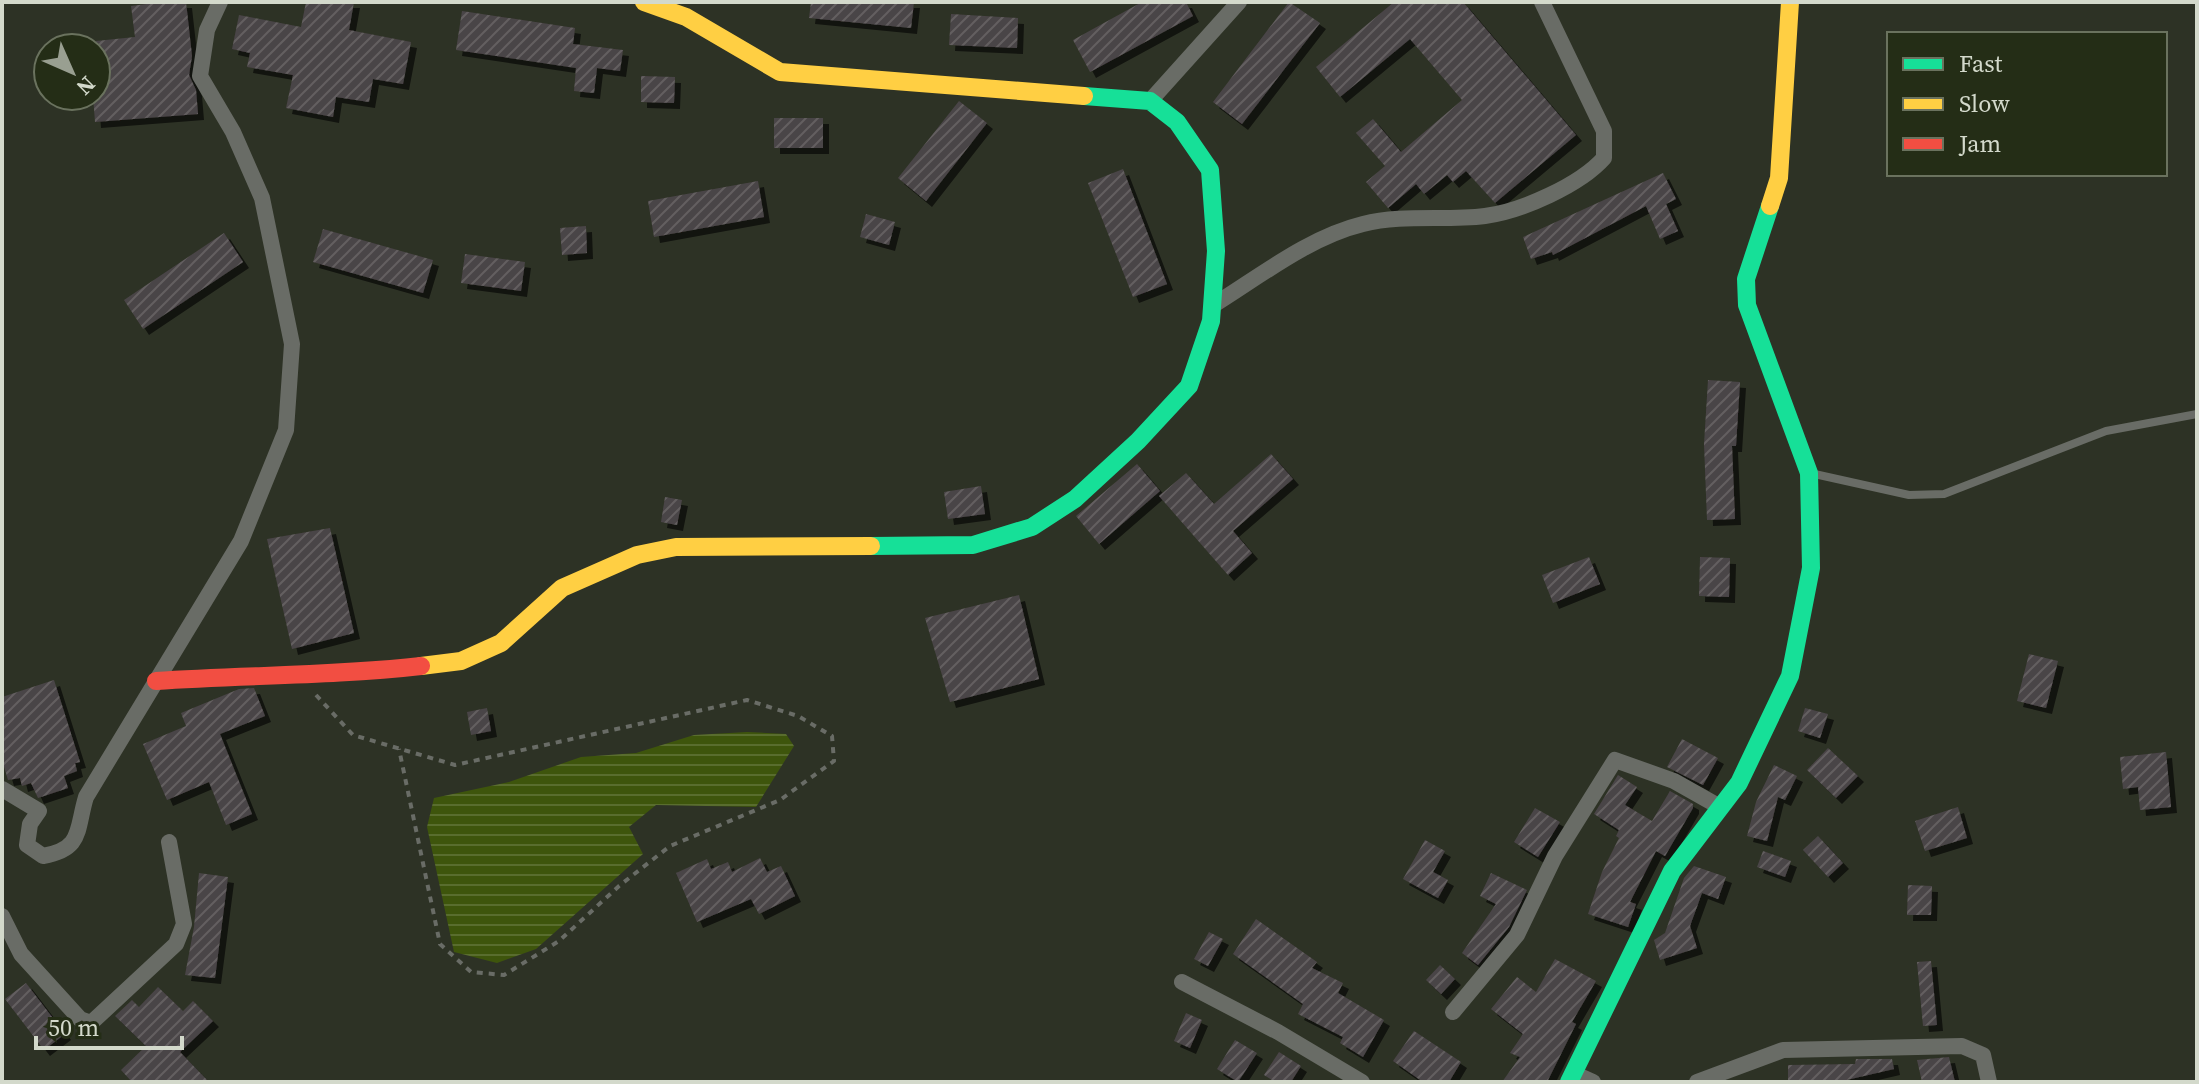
<svg xmlns="http://www.w3.org/2000/svg" width="2199" height="1084" viewBox="0 0 2199 1084" font-family="'Source Serif 4',serif">
	<style>
		.water { fill: url(#water-rules) }
		.building { fill: url(#building-hatch); filter: url(#shadow) }
		.lines { fill: none; stroke-linecap: round; stroke-linejoin: round }
		.path { stroke: #696c66; stroke-width: 4; stroke-dasharray: 6 6; stroke-linecap: butt }
		.lane { stroke: #696c66; stroke-width: 8 }
		.street { stroke: #696c66; stroke-width: 16 }
		.fast { stroke: #16e098; stroke-width: 18 }
		.slow { stroke: #ffcf43; stroke-width: 18 }
		.jam { stroke: #f24e42; stroke-width: 18 }
	</style>
	<defs>
		<pattern id="water-rules" width="6" height="5" patternUnits="userSpaceOnUse" patternTransform="scale(2)"><rect width="6" height="5" fill="#3e550c"/><path d="M0 2.5h6" fill="none" stroke="#596d2e"/></pattern>
		<pattern id="building-hatch" width="6" height="6" patternUnits="userSpaceOnUse" patternTransform="scale(2)"><rect width="6" height="6" fill="#4a4447"/><path d="M-1 1l2-2M0 6l6-6M5 7l2-2" fill="none" stroke="#635e60"/></pattern>
		<filter id="shadow"><feDropShadow dx="6" dy="6" stdDeviation="0" flood-color="#0009"/></filter>
	</defs>
	<rect width="100%" height="100%" fill="#2d3225"/>
	<path class="water" d="M 747,732 L 786,734 L 794,746 L 756,807 L 656,805 L 629,827 L 643,854 L 536,949 L 497,963 L 454,952 L 427,827 L 434,798 L 509,782 L 581,757 L 636,753 L 694,735 Z"/>
	<path class="building" d="M 162,2 L 186,2 L 192,56 L 189,75 L 196,90 L 198,114 L 95,122 L 93,96 L 96,96 L 96,41 L 135,37 L 131,6 Z
		M 306,2 L 354,2 L 349,30 L 411,42 L 403,84 L 373,79 L 369,102 L 336,97 L 333,117 L 286,108 L 293,75 L 247,67 L 250,53 L 232,49 L 239,15 L 301,27 Z
		M 811,2 L 914,2 L 911,28 L 809,18 Z
		M 1142,2 L 1186,2 L 1193,16 L 1090,72 L 1073,40 Z
		M 1289,2 L 1320,23 L 1242,124 L 1213,102 Z
		M 1394,2 L 1463,2 L 1576,135 L 1495,203 L 1466,171 L 1453,182 L 1447,175 L 1424,194 L 1416,184 L 1388,208 L 1366,182 L 1385,166 L 1356,133 L 1373,119 L 1401,152 L 1462,100 L 1410,39 L 1340,97 L 1316,67 Z
		M 462,11 L 575,28 L 573,44 L 623,50 L 620,71 L 597,68 L 594,93 L 574,91 L 576,68 L 456,50 Z
		M 951,14 L 1018,18 L 1017,48 L 949,45 Z
		M 641,76 L 675,77 L 674,103 L 641,102 Z
		M 959,101 L 987,123 L 926,201 L 898,178 Z
		M 774,118 L 823,118 L 823,148 L 774,148 Z
		M 1123,169 L 1167,284 L 1133,297 L 1088,183 Z
		M 1663,173 L 1676,199 L 1666,204 L 1678,231 L 1660,239 L 1646,206 L 1553,255 L 1552,252 L 1531,259 L 1523,237 Z
		M 758,181 L 764,217 L 654,237 L 648,201 Z
		M 866,214 L 895,222 L 889,245 L 860,237 Z
		M 586,226 L 587,253 L 562,255 L 560,228 Z
		M 323,229 L 433,260 L 423,293 L 313,262 Z
		M 224,233 L 243,262 L 143,329 L 124,300 Z
		M 465,254 L 525,262 L 521,291 L 461,283 Z
		M 1708,380 L 1740,382 L 1736,446 L 1732,446 L 1735,519 L 1707,520 L 1704,444 Z
		M 1271,454 L 1293,479 L 1233,531 L 1252,553 L 1228,575 L 1159,496 L 1186,473 L 1214,504 Z
		M 1137,464 L 1160,491 L 1099,544 L 1076,516 Z
		M 981,486 L 985,514 L 948,519 L 944,492 Z
		M 665,497 L 682,500 L 677,525 L 661,522 Z
		M 330,528 L 354,633 L 292,649 L 267,539 Z
		M 1589,557 L 1600,584 L 1553,603 L 1542,575 Z
		M 1700,557 L 1730,558 L 1729,597 L 1699,596 Z
		M 1019,595 L 1039,679 L 950,702 L 925,618 Z
		M 2029,654 L 2058,661 L 2046,708 L 2017,701 Z
		M 54,680 L 80,762 L 75,763 L 77,771 L 64,776 L 68,788 L 38,798 L 31,783 L 22,786 L 20,778 L 8,780 L 2,760 L 2,697 Z
		M 254,688 L 265,716 L 220,734 L 252,814 L 226,825 L 209,782 L 167,800 L 143,744 L 186,726 L 181,713 L 239,689 Z
		M 487,708 L 491,731 L 471,735 L 467,712 Z
		M 1805,708 L 1828,714 L 1820,738 L 1798,731 Z
		M 1682,739 L 1718,758 L 1703,785 L 1667,767 Z
		M 1828,748 L 1858,776 L 1836,798 L 1807,770 Z
		M 2166,752 L 2171,807 L 2140,810 L 2138,787 L 2123,789 L 2120,757 Z
		M 1774,765 L 1797,776 L 1785,800 L 1778,797 L 1767,841 L 1747,836 L 1756,802 Z
		M 1618,775 L 1637,787 L 1625,805 L 1652,821 L 1670,791 L 1693,804 L 1693,808 L 1665,856 L 1656,851 L 1630,902 L 1636,904 L 1628,927 L 1588,914 L 1602,872 L 1619,838 L 1616,836 L 1619,830 L 1594,814 Z
		M 1958,807 L 1967,838 L 1925,851 L 1915,821 Z
		M 1535,808 L 1560,822 L 1538,857 L 1514,842 Z
		M 1818,836 L 1843,863 L 1828,877 L 1803,850 Z
		M 1425,840 L 1445,851 L 1433,872 L 1448,880 L 1438,898 L 1403,879 Z
		M 1763,851 L 1791,861 L 1785,877 L 1757,867 Z
		M 760,858 L 767,872 L 781,866 L 795,896 L 759,914 L 751,899 L 697,922 L 676,873 L 707,859 L 711,869 L 728,862 L 732,872 Z
		M 1694,866 L 1726,877 L 1718,899 L 1702,893 L 1690,926 L 1697,948 L 1660,960 L 1654,940 L 1665,933 L 1684,878 Z
		M 199,873 L 228,877 L 215,978 L 185,975 L 194,927 Z
		M 1491,873 L 1527,890 L 1509,927 L 1478,965 L 1462,953 L 1496,904 L 1480,896 Z
		M 1908,885 L 1932,886 L 1931,915 L 1907,915 Z
		M 1256,919 L 1317,962 L 1312,968 L 1343,983 L 1338,993 L 1384,1020 L 1363,1057 L 1340,1043 L 1343,1037 L 1298,1014 L 1303,1004 L 1233,954 Z
		M 1209,932 L 1223,939 L 1208,966 L 1194,959 Z
		M 1555,959 L 1596,981 L 1572,1022 L 1576,1024 L 1547,1082 L 1502,1082 L 1520,1057 L 1510,1053 L 1523,1034 L 1491,1009 L 1517,977 L 1536,992 Z
		M 1931,961 L 1937,1025 L 1923,1026 L 1917,962 Z
		M 1440,965 L 1455,979 L 1441,994 L 1426,980 Z
		M 26,983 L 65,1034 L 44,1050 L 5,999 Z
		M 158,987 L 183,1011 L 193,1001 L 213,1021 L 180,1052 L 209,1082 L 132,1082 L 121,1070 L 146,1046 L 115,1016 L 132,1000 L 139,1007 Z
		M 1186,1013 L 1202,1020 L 1190,1048 L 1174,1041 Z
		M 1414,1031 L 1461,1062 L 1449,1082 L 1423,1082 L 1393,1061 Z
		M 1235,1040 L 1257,1053 L 1238,1082 L 1217,1069 Z
		M 1279,1052 L 1301,1066 L 1291,1082 L 1275,1082 L 1264,1075 Z
		M 1949,1057 L 1955,1082 L 1922,1082 L 1917,1060 Z
		M 1856,1059 L 1892,1059 L 1894,1069 L 1838,1082 L 1788,1082 L 1788,1065 L 1855,1064 Z"/>
	<g class="lines">
		<path class="path" d="M 316,695 L 353,735 L 455,765 L 747,700 L 798,716 L 832,736 L 834,761 L 780,800 L 670,846 L 619,886 L 559,941 L 504,975 L 471,972 L 440,944 L 399,749"/>
		<path class="lane" d="M 1810,473 L 1909,495 L 1944,494 L 2106,431 L 2197,414"/>
		<path class="street" d="M 1150,101 L 1239,2
			M 1212,306 C 1259,277 1309,237 1363,224 C 1403,214 1445,221 1485,216 C 1522,211 1580,185 1604,158 L 1604,131 L 1542,2
			M 2,789 L 39,811 L 30,824 L 27,845 L 43,856 C 83,849 76,830 86,797 L 241,541 L 286,430 L 292,344 L 262,198 L 233,132 L 200,76 L 207,30 L 220,2
			M 2,916 L 21,954 L 80,1019 L 91,1023 L 176,944 L 184,924 L 169,842
			M 1182,982 L 1278,1032 L 1362,1082
			M 1453,1012 L 1517,935 L 1555,856 L 1615,760 L 1674,781 L 1720,807
			M 1573,1073 L 1593,1082
			M 1697,1082 L 1783,1050 L 1962,1046 L 1983,1055 L 1989,1082"/>
		<path class="fast" d="M 871,546 L 973,545 L 1032,527 L 1075,499 L 1138,441 L 1189,386 L 1211,321 L 1216,251 L 1210,170 L 1177,122 L 1150,101 L 1084,96
			M 1569,1082 L 1672,871 L 1739,783 L 1790,676 L 1811,568 L 1809,473 L 1747,305 L 1746,279 L 1770,206"/>
		<path class="slow" d="M 644,2 L 686,17 L 780,72 L 1084,96
			M 1770,206 L 1779,178 L 1790,2
			M 421,666 L 461,661 L 501,643 L 562,588 L 637,555 L 676,547 L 871,546"/>
		<path class="jam" d="M 156,681 C 245,675 333,676 421,666"/>
	</g>
	<rect width="2199" height="1084" fill="none" stroke="#d3d9cb" stroke-width="8"/>
	<rect x="1887" y="32" width="280" height="144" fill="#242d16" stroke="#6a725e" stroke-width="2"/>
	<rect x="1903" y="58" width="40" height="12" fill="#16e098" stroke="#6a725e" stroke-width="2"/>
	<text x="1959" y="72" font-size="24" fill="#d3d9cb">Fast</text>
	<rect x="1903" y="98" width="40" height="12" fill="#ffcf43" stroke="#6a725e" stroke-width="2"/>
	<text x="1959" y="112" font-size="24" fill="#d3d9cb">Slow</text>
	<rect x="1903" y="138" width="40" height="12" fill="#f24e42" stroke="#6a725e" stroke-width="2"/>
	<text x="1959" y="152" font-size="24" fill="#d3d9cb">Jam</text>
	<g transform="translate(72 72) rotate(135)"><circle r="38" fill="#242d16" stroke="#6a725e" stroke-width="2"/>
	<path d="M0-6L14 30L0 20L-14 30Z" fill="#999f91"/>
	<text y="-12" font-size="22" font-weight="bold" text-anchor="middle" fill="#d3d9cb">N</text>
	</g>
	<path d="M36 1036v12h146v-12" fill="none" stroke="#d3d9cb" stroke-width="4"/>
	<text x="48" y="1036" font-size="24" fill="#d3d9cb" stroke="#242d16" stroke-width="6" paint-order="stroke">50 m</text>
</svg>
